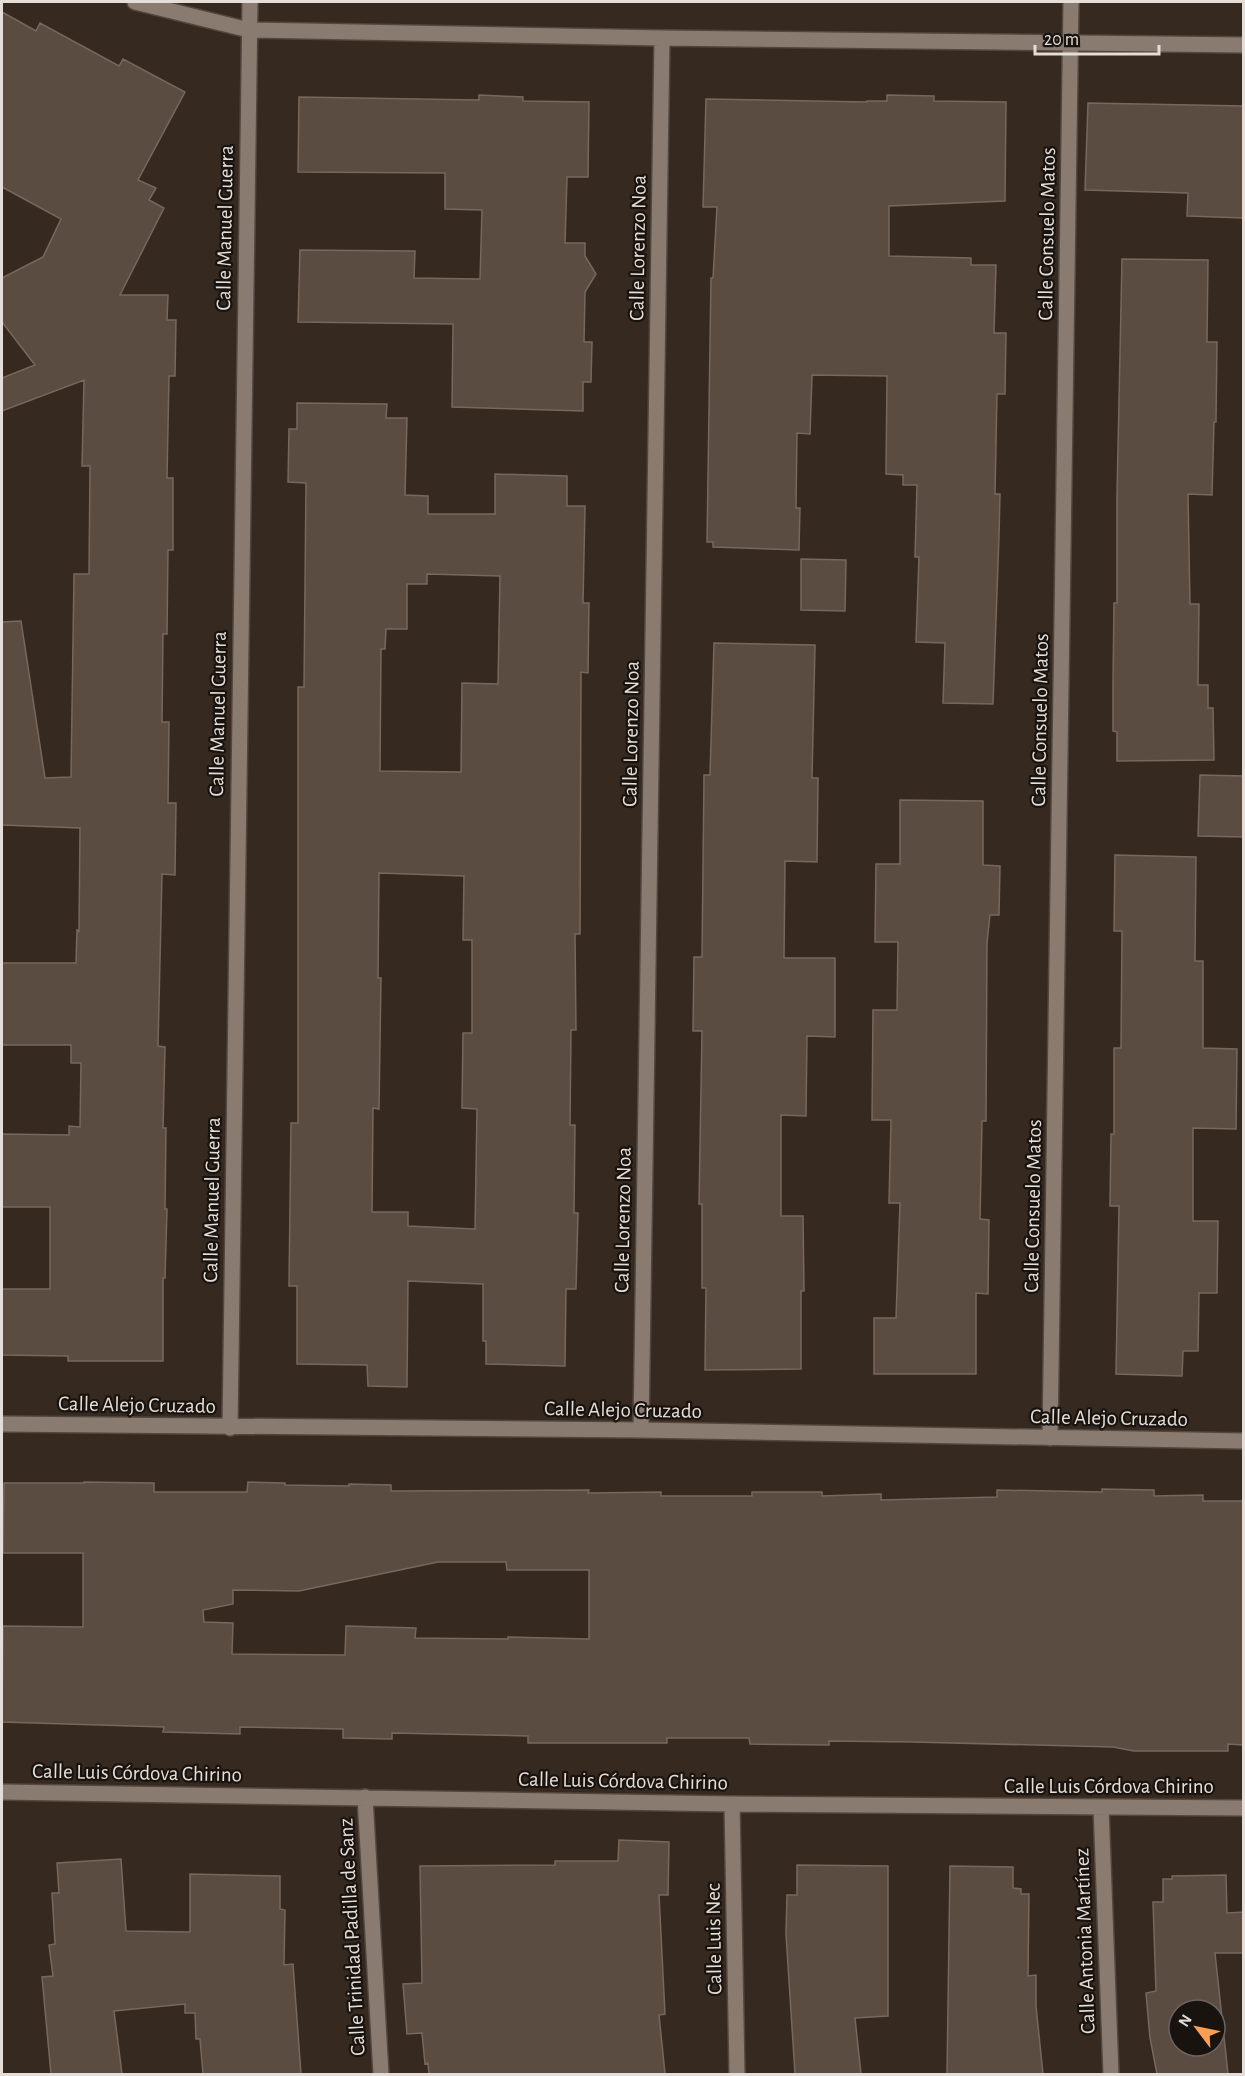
<svg xmlns="http://www.w3.org/2000/svg" width="1245" height="2076" viewBox="0 0 1245 2076" font-family="'Alegreya Sans',sans-serif">
	<style>
		.building { fill: #5a4c41; stroke: #77685d; stroke-width: 1.5; fill-rule: evenodd }
		.lines { fill: none; stroke-linecap: round; stroke-linejoin: round }
		.minor-casing { stroke: #51473f; stroke-width: 18 }
		.minor { stroke: #8a7b70; stroke-width: 15 }
		.labels { text-anchor: middle; dominant-baseline: central; stroke-width: 4.5; stroke-linejoin: round; paint-order: stroke }
		.street-label { font-size: 21px; fill: #e5ddd7; stroke: #19130f }
	</style>
	<rect width="100%" height="100%" fill="#362920"/>
	<path class="building" d="M 2,12 L 36,31 L 40,23 L 119,66 L 123,59 L 185,92 L 138,180 L 156,188 L 149,200 L 164,208 L 120,295 L 168,295 L 167,320 L 176,320 L 175,376 L 169,376 L 167,478 L 173,478 L 173,550 L 168,550 L 167,634 L 163,634 L 162,722 L 169,722 L 168,803 L 176,803 L 175,875 L 162,874 L 158,1046 L 165,1047 L 163,1128 L 166,1128 L 165,1209 L 167,1209 L 165,1278 L 163,1278 L 163,1361 L 68,1361 L 68,1356 L 2,1355 L 2,1289 L 50,1289 L 50,1207 L 2,1207 L 2,1134 L 69,1135 L 69,1126 L 80,1127 L 81,1063 L 71,1063 L 71,1045 L 2,1045 L 2,963 L 76,963 L 77,930 L 79,931 L 80,828 L 2,825 L 2,622 L 21,621 L 45,778 L 71,777 L 74,574 L 89,574 L 90,466 L 82,466 L 84,380 L 2,411 L 2,378 L 35,365 L 2,322 L 2,278 L 43,257 L 61,219 L 2,187 Z
		M 479,95 L 523,97 L 523,101 L 589,102 L 588,177 L 567,177 L 565,243 L 585,243 L 585,256 L 596,274 L 585,292 L 584,342 L 592,342 L 591,382 L 583,382 L 583,411 L 452,407 L 453,324 L 298,322 L 300,250 L 415,251 L 414,278 L 480,279 L 482,210 L 445,209 L 445,173 L 298,172 L 299,97 L 479,100 Z
		M 887,95 L 934,96 L 934,101 L 1006,102 L 1005,201 L 889,206 L 889,256 L 971,258 L 971,265 L 996,265 L 994,333 L 1006,333 L 1005,394 L 997,394 L 995,494 L 1000,494 L 999,536 L 993,704 L 943,703 L 945,643 L 916,642 L 919,557 L 915,557 L 917,485 L 903,485 L 903,475 L 886,474 L 887,376 L 812,375 L 810,434 L 797,433 L 796,508 L 800,508 L 799,550 L 713,547 L 713,542 L 707,542 L 711,278 L 713,278 L 717,207 L 703,207 L 706,99 L 867,102 L 867,101 L 887,101 Z
		M 1088,103 L 1244,106 L 1244,218 L 1187,216 L 1188,193 L 1085,190 Z
		M 1122,259 L 1208,260 L 1207,342 L 1217,342 L 1216,422 L 1214,422 L 1212,495 L 1188,494 L 1190,604 L 1199,604 L 1198,685 L 1208,685 L 1208,708 L 1213,708 L 1214,760 L 1117,761 L 1117,732 L 1113,731 L 1113,686 L 1114,603 L 1117,603 L 1117,495 Z
		M 297,403 L 387,404 L 386,418 L 407,418 L 405,495 L 428,496 L 428,514 L 495,514 L 495,474 L 567,476 L 567,506 L 585,506 L 583,603 L 589,603 L 588,673 L 581,672 L 580,934 L 575,934 L 576,1030 L 571,1030 L 570,1125 L 575,1125 L 574,1213 L 578,1213 L 576,1289 L 566,1289 L 565,1366 L 486,1364 L 486,1341 L 483,1341 L 483,1284 L 408,1281 L 407,1387 L 368,1386 L 367,1365 L 297,1364 L 297,1286 L 289,1286 L 291,1123 L 298,1123 L 298,687 L 304,687 L 306,483 L 288,482 L 289,429 L 297,429 ZM 427,574 L 500,576 L 498,684 L 462,683 L 461,772 L 380,771 L 381,649 L 385,649 L 386,629 L 407,629 L 407,584 L 427,584 ZM 379,873 L 464,876 L 463,940 L 472,940 L 472,1033 L 463,1033 L 462,1108 L 477,1109 L 475,1229 L 408,1226 L 408,1212 L 372,1212 L 373,1108 L 379,1109 L 381,978 L 378,978 Z
		M 801,559 L 846,560 L 845,611 L 801,610 Z
		M 714,643 L 815,645 L 812,778 L 818,778 L 817,862 L 785,861 L 784,958 L 835,958 L 835,1037 L 807,1036 L 806,1116 L 781,1115 L 781,1216 L 803,1216 L 804,1291 L 801,1291 L 801,1369 L 705,1370 L 706,1288 L 702,1288 L 702,1204 L 699,1204 L 702,1031 L 693,1031 L 694,957 L 702,957 L 704,775 L 710,775 Z
		M 1200,775 L 1244,776 L 1244,837 L 1198,836 Z
		M 900,800 L 983,801 L 983,865 L 1000,866 L 999,915 L 990,915 L 987,943 L 986,1121 L 982,1121 L 980,1219 L 989,1220 L 988,1294 L 976,1293 L 976,1374 L 874,1374 L 874,1318 L 896,1318 L 900,1203 L 889,1203 L 891,1120 L 872,1120 L 873,1010 L 897,1010 L 898,942 L 875,942 L 876,864 L 900,864 Z
		M 1115,855 L 1196,857 L 1195,961 L 1203,961 L 1203,1048 L 1237,1049 L 1236,1129 L 1193,1128 L 1193,1221 L 1218,1221 L 1217,1293 L 1199,1293 L 1198,1351 L 1183,1351 L 1182,1376 L 1116,1374 L 1119,1206 L 1110,1206 L 1111,1134 L 1114,1134 L 1114,1048 L 1121,1048 L 1122,931 L 1114,931 Z
		M 84,1482 L 154,1483 L 154,1492 L 247,1492 L 248,1482 L 285,1483 L 285,1485 L 349,1486 L 349,1484 L 391,1485 L 391,1491 L 589,1490 L 588,1493 L 661,1492 L 661,1496 L 752,1496 L 752,1492 L 822,1492 L 822,1496 L 881,1494 L 881,1500 L 997,1497 L 997,1490 L 1102,1492 L 1102,1489 L 1154,1490 L 1154,1496 L 1203,1495 L 1203,1501 L 1244,1501 L 1244,1745 L 1228,1744 L 1228,1751 L 1134,1751 L 1113,1747 L 913,1742 L 829,1741 L 829,1745 L 750,1744 L 749,1738 L 667,1738 L 667,1743 L 528,1743 L 528,1736 L 392,1733 L 392,1739 L 343,1738 L 343,1729 L 240,1727 L 240,1734 L 163,1732 L 164,1727 L 2,1722 L 3,1626 L 83,1627 L 83,1553 L 3,1553 L 4,1483 L 84,1483 ZM 438,1562 L 506,1562 L 507,1570 L 589,1570 L 589,1639 L 508,1637 L 508,1639 L 415,1638 L 416,1628 L 346,1626 L 345,1655 L 232,1654 L 233,1623 L 204,1622 L 203,1610 L 233,1604 L 233,1590 L 299,1591 Z
		M 619,1840 L 669,1842 L 668,1895 L 659,1895 L 665,2014 L 659,2015 L 665,2074 L 429,2074 L 428,2063 L 425,2064 L 422,2033 L 407,2034 L 403,1984 L 422,1983 L 420,1866 L 555,1865 L 555,1861 L 618,1861 Z
		M 121,1859 L 126,1931 L 190,1932 L 190,1874 L 280,1876 L 280,1909 L 285,1910 L 284,1965 L 293,1964 L 301,2074 L 203,2074 L 200,2039 L 196,2039 L 195,2013 L 185,2013 L 185,2004 L 114,2011 L 122,2074 L 51,2074 L 42,1977 L 53,1976 L 49,1945 L 55,1944 L 52,1893 L 59,1893 L 57,1863 Z
		M 797,1865 L 888,1866 L 888,2016 L 855,2018 L 861,2074 L 795,2074 L 786,1934 L 787,1895 L 797,1895 Z
		M 950,1866 L 1013,1867 L 1013,1888 L 1021,1889 L 1021,1894 L 1029,1894 L 1028,1976 L 1036,1975 L 1036,2006 L 1043,2074 L 947,2074 Z
		M 1226,1875 L 1227,1913 L 1244,1912 L 1244,1953 L 1215,1953 L 1228,2074 L 1157,2074 L 1150,2038 L 1146,1993 L 1156,1991 L 1153,1902 L 1163,1902 L 1163,1879 L 1172,1879 L 1172,1876 ZM 1179,2010 L 1215,2010 L 1215,2046 L 1179,2046 Z"/>
	<g class="lines">
		<g class="minor-casing">
			<path id="minor" d="M 135,2 L 249,30 L 662,38 L 1244,45
				M 2,1424 L 641,1430 L 1244,1441
				M 230,1428 L 250,2
				M 641,1430 L 662,38
				M 1050,1438 L 1071,2
				M 2,1792 L 732,1804 L 1244,1808
				M 365,1797 L 381,2074
				M 732,1804 L 737,2074
				M 1101,1807 L 1111,2074"/>
		</g>
		<use href="#minor" class="minor"/>
	</g>
	<g class="labels">
		<g class="street-label">
			<text transform="translate(225 228) rotate(-89)">Calle Manuel Guerra</text>
			<text transform="translate(1047 234) rotate(-89)">Calle Consuelo Matos</text>
			<text transform="translate(638 248) rotate(-89)">Calle Lorenzo Noa</text>
			<text transform="translate(218 714) rotate(-89)">Calle Manuel Guerra</text>
			<text transform="translate(1040 720) rotate(-89)">Calle Consuelo Matos</text>
			<text transform="translate(631 734) rotate(-89)">Calle Lorenzo Noa</text>
			<text transform="translate(212 1200) rotate(-89)">Calle Manuel Guerra</text>
			<text transform="translate(1033 1206) rotate(-89)">Calle Consuelo Matos</text>
			<text transform="translate(623 1220) rotate(-89)">Calle Lorenzo Noa</text>
			<text transform="translate(137 1405) rotate(1)">Calle Alejo Cruzado</text>
			<text transform="translate(623 1410) rotate(1)">Calle Alejo Cruzado</text>
			<text transform="translate(1109 1418) rotate(1)">Calle Alejo Cruzado</text>
			<text transform="translate(137 1773) rotate(1)">Calle Luis Córdova Chirino</text>
			<text transform="translate(623 1781) rotate(1)">Calle Luis Córdova Chirino</text>
			<text x="1109" y="1786">Calle Luis Córdova Chirino</text>
			<text transform="translate(352 1937) rotate(-93)">Calle Trinidad Padilla de Sanz</text>
			<text transform="translate(714 1939) rotate(-91)">Calle Luis Nec</text>
			<text transform="translate(1085 1941) rotate(-92)">Calle Antonia Martínez</text>
		</g>
	</g>
	<rect width="1245" height="2076" fill="none" stroke="#e5ddd7" stroke-width="6"/>
	<g transform="translate(1197 2028) rotate(302)"><circle r="28" fill="#19130f" stroke="#6b645f" stroke-width="1.5"/>
	<path d="M0-4.5L10 22L0 15L-10 22Z" fill="#fb9e51"/>
	<text y="-9" font-size="16" font-weight="bold" text-anchor="middle" fill="#e5ddd7">N</text>
	</g>
	<path d="M1035 45v9h124v-9" fill="none" stroke="#e5ddd7" stroke-width="3"/>
	<text x="1044" y="45" font-size="18" fill="#e5ddd7" stroke="#19130f" stroke-width="4.5" paint-order="stroke">20 m</text>
</svg>
